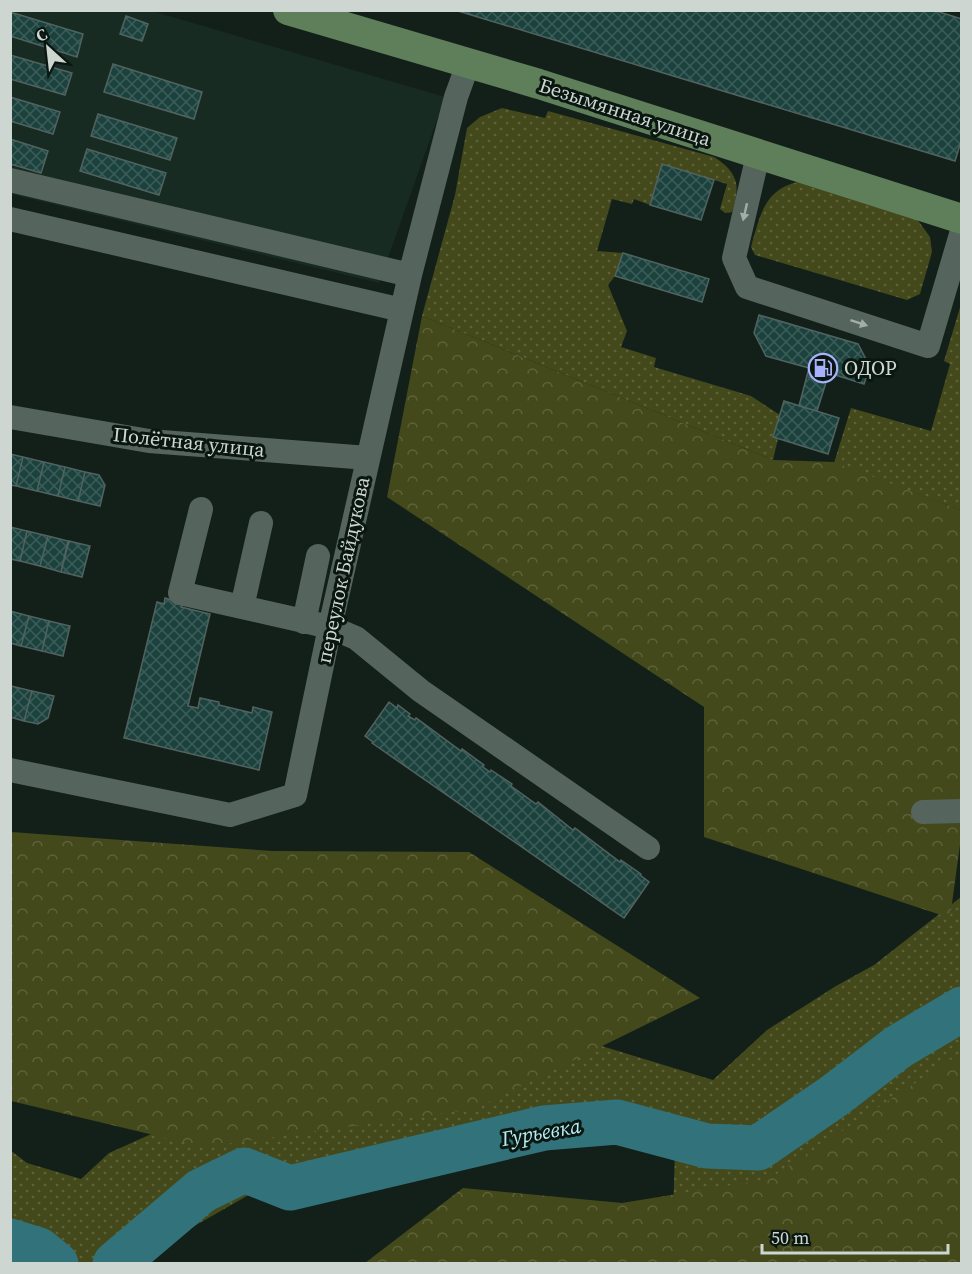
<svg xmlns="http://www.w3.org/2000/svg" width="972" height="1274" viewBox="0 0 972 1274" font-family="'Source Serif 4',serif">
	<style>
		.built { fill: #182b22 }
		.grass { fill: url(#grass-dots) }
		.forest { fill: url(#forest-crowns) }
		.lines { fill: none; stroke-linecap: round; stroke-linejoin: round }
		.river { stroke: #31727b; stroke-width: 45 }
		.building { fill: url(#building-cross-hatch); stroke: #516360; stroke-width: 1.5 }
		.minor { stroke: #55645c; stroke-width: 24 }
		.major { stroke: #5f7e5a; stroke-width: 30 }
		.oneway { fill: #a4aea8 }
		.labels { text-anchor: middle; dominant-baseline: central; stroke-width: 6; stroke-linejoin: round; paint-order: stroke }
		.street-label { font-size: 20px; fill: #ced6d1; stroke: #0a1610 }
		.poi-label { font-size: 20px; fill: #ced6d1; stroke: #0a1610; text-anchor: start }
		.water-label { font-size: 21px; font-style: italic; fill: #b7eef7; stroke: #0a1610 }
	</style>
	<defs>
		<pattern id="grass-dots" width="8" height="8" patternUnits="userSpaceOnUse" patternTransform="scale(1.5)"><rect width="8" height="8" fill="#43491a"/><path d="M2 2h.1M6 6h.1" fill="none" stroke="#5d623a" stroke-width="1.8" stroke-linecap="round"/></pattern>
		<pattern id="forest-crowns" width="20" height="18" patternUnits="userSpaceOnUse" patternTransform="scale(1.5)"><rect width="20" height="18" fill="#43491a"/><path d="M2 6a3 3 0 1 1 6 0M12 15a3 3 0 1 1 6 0" fill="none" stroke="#5d623a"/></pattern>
		<pattern id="building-cross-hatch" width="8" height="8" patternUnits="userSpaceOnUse" patternTransform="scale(1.5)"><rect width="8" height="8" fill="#1c423e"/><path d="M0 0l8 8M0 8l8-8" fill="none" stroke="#3c5d59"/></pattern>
	</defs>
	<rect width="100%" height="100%" fill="#132019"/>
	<path class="built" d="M 11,11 L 152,11 L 445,97 L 379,283 L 11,194 Z"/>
	<path class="grass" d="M 502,108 L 545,118 L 548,111 L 714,157 C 738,172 741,186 732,212 L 725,213 L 720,209 L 727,184 L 662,164 L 650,205 L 634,199 L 632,204 L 612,199 L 597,251 L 623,253 L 615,276 L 608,285 L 627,331 L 621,347 L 656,358 L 654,367 L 751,396 L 783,417 L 773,460 L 422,316 L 455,195 L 467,128 L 480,117 Z
		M 804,181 L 914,215 L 930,237 L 932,252 L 920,294 L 907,300 L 755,255 L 751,247 C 760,215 765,186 804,181 Z
		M 961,304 L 961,510 L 834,463 L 851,408 L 931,431 L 950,364 L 944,361 Z
		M 961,897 L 961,1124 L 673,1219 L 675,1149 L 625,1131 L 507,1145 L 481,1160 L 396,1183 L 294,1195 L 268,1184 L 184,1232 L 147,1263 L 11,1263 L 10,1150 L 27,1163 L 81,1179 L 109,1153 L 158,1131 L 595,1044 L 713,1080 L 767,1030 L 836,986 L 874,965 Z"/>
	<path class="forest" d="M 422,316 L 773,460 L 834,462 L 961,510 L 962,830 L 950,918 L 704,837 L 704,707 L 387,497 Z
		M 11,832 L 272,851 L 469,852 L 700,998 L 474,1109 L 204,1147 L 11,1101 Z
		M 961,1053 L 961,1263 L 365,1263 L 463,1188 L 622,1203 L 769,1179 Z"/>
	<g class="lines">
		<path class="river" d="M 10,1241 L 39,1250 L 56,1264
			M 115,1264 L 201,1191 L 244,1170 L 290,1188 L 544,1128 L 617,1122 L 707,1146 L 758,1148 L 834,1096 L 898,1047 L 962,1009"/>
	</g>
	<path class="building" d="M 933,10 L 962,19 L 962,138 L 955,161 L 458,11 Z
		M 10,12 L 83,34 L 77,57 L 10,36 Z
		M 126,16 L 148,24 L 142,41 L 120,34 Z
		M 10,55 L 72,73 L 65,95 L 10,79 Z
		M 113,64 L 202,92 L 194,119 L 104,92 Z
		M 10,97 L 60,112 L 53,134 L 10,121 Z
		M 98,114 L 177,138 L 170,160 L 91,136 Z
		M 10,139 L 48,151 L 41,173 L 10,164 Z
		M 87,149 L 166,173 L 159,195 L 80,171 Z
		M 662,164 L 714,180 L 701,220 L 650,205 Z
		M 623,253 L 709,279 L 702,302 L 615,276 Z
		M 759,315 L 858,344 L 870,367 L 864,384 L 829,373 L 817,411 L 799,406 L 809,368 L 766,356 L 754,333 Z
		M 784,401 L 839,418 L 828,454 L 773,437 Z
		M 10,454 L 23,457 L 16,486 L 10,485 Z
		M 23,457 L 44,462 L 37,491 L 16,486 Z
		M 44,462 L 65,467 L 58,496 L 37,491 Z
		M 65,467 L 85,472 L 78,501 L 58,496 Z
		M 85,472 L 99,475 L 105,485 L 100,506 L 78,501 Z
		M 10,527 L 27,531 L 20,561 L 10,559 Z
		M 27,531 L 48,536 L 40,566 L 20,561 Z
		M 48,536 L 68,541 L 61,572 L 40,566 Z
		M 69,541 L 90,546 L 82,577 L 61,572 Z
		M 165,598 L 183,603 L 181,607 L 210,614 L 188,706 L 198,708 L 200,698 L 219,702 L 219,705 L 252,713 L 253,707 L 272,712 L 259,770 L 124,738 L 157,602 L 164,604 Z
		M 10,611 L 29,616 L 21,646 L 10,643 Z
		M 29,616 L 49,621 L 42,651 L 21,646 Z
		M 49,621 L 70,626 L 63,656 L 42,651 Z
		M 11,686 L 32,691 L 24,721 L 10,717 Z
		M 32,691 L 54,696 L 48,718 L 38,724 L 24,721 Z
		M 389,702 L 397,708 L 398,705 L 410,714 L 408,716 L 415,720 L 416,718 L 461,751 L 462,749 L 484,765 L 483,767 L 490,772 L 491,770 L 512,784 L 511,786 L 536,804 L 538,802 L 573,830 L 575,828 L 620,862 L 621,860 L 641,874 L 640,875 L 649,882 L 624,918 L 372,743 L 373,742 L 365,736 Z"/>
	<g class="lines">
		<path class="minor" d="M 758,155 L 734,258 L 747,287 L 928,346 L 962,231
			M 10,180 L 410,275
			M 10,219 L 402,310
			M 10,417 L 149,441 L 368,458
			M 201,509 L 180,593 L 330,627 L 356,638 L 421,691 L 648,848
			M 242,607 L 261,523
			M 304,622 L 318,556
			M 10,770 L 230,815 L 295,795 L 330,627 L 410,275 L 456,97 L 468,64
			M 923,812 L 962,811"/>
		<path class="major" d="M 288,10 L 539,84 L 962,219"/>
	</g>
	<defs><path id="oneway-solid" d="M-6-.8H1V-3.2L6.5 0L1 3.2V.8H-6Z" transform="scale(1.5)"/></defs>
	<g class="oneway">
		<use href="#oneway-solid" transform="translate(745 212) rotate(103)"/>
		<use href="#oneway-solid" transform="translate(859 323) rotate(18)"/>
	</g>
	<defs>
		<g id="fuel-ring" transform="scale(1.5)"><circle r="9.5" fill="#0a1610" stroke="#a7b1fc" stroke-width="1.5"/><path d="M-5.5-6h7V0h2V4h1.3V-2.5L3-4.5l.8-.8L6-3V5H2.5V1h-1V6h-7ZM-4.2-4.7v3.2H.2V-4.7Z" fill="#a7b1fc"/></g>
	</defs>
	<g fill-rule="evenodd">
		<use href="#fuel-ring" x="823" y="368"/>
	</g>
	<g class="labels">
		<g class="street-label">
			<text transform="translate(625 112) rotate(18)">Безымянная улица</text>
			<text transform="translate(189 442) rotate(6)">Полётная улица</text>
			<text transform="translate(343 570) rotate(-78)">переулок Байдукова</text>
		</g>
		<g class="poi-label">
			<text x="844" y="368">ОДОР</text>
		</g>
		<g class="water-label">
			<text transform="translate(541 1132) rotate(-10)">Гурьевка</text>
		</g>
	</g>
	<rect width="972" height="1274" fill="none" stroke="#ced6d1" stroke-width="24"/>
	<g transform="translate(48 48) rotate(333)" stroke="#0a1610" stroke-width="4.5" paint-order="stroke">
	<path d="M0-4.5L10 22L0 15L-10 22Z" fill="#ced6d1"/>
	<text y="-9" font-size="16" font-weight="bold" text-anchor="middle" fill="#ced6d1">С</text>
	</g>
	<path d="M762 1244v9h186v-9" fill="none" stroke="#ced6d1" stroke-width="3"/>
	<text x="771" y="1244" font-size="18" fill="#ced6d1" stroke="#0a1610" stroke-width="4.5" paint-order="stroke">50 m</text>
</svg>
